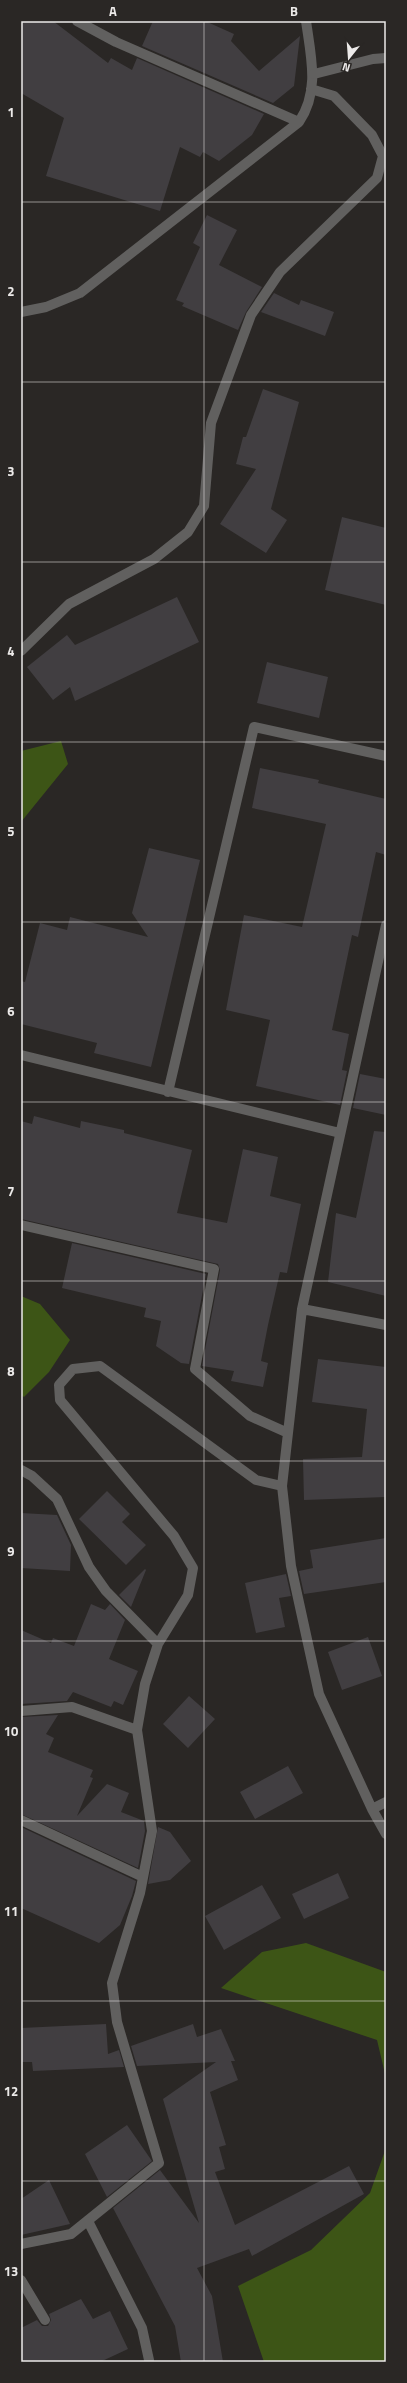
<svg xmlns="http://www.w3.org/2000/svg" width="407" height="2383" viewBox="0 0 407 2383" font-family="'Titillium Web',sans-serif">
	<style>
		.green { fill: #3d5516 }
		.building { fill: #413e41 }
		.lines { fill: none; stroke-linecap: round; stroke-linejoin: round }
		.minor { stroke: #61605f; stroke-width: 10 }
		.tertiary { stroke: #61605f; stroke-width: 10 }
		.grid { fill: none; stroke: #eceae9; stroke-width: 1; stroke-opacity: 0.55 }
		.neatline { fill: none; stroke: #eceae9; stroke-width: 1.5 }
		.grid-label { font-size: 13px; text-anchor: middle; font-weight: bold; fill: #eceae9 }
	</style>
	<rect width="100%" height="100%" fill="#2a2725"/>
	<path class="green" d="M 61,741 L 68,764 L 21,822 L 21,751 Z
		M 21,1296 L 40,1304 L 70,1340 L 49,1372 L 24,1397 L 21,1395 Z
		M 306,1943 L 386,1972 L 386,2078 L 377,2040 L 221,1988 L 262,1952 Z
		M 386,2148 L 386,2362 L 264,2362 L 238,2286 L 311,2250 L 370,2193 Z"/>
	<path class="building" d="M 21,21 L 53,21 L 108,63 L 111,58 L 132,70 L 137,58 L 264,114 L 252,135 L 219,161 L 203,152 L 200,157 L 180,147 L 160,211 L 46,176 L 64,118 L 21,93 Z
		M 153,21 L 205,21 L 234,34 L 231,41 L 259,71 L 300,36 L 294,86 L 273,103 L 142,46 Z
		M 207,215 L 237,230 L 219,265 L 262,287 L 246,312 L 238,330 L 182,306 L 184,303 L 176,300 L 200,247 L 193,243 Z
		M 274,293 L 299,305 L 301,300 L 334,312 L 325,336 L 261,312 Z
		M 263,389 L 299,402 L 271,509 L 287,520 L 266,553 L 220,524 L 256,469 L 236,464 L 243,437 L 246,437 Z
		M 342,517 L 386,528 L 386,605 L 325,590 Z
		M 177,597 L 199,642 L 75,701 L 70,687 L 53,700 L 27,667 L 67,635 L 75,645 Z
		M 267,662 L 328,677 L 319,718 L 257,703 Z
		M 260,768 L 319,780 L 318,783 L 386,799 L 386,855 L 376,852 L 358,937 L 352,935 L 332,1030 L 349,1034 L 342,1070 L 347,1071 L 340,1105 L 256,1086 L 270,1020 L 226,1010 L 244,915 L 302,927 L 326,824 L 252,808 Z
		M 149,848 L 200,860 L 151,1067 L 94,1053 L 97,1043 L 21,1024 L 21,981 L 25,982 L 40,923 L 67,930 L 70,917 L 148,937 L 132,913 Z
		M 360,1074 L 386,1079 L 386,1115 L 353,1108 Z
		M 34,1116 L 80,1128 L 81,1121 L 124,1130 L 124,1133 L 192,1150 L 177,1213 L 227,1223 L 243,1149 L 278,1157 L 270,1196 L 301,1204 L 287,1273 L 280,1272 L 268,1325 L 261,1361 L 268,1363 L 263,1387 L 231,1381 L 234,1371 L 202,1366 L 220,1270 L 218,1264 L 21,1219 L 21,1121 L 32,1124 Z
		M 374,1131 L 386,1132 L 386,1296 L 328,1282 L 336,1213 L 356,1218 Z
		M 72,1243 L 206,1274 L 189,1364 L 181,1363 L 156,1346 L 161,1321 L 144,1317 L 146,1308 L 62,1288 Z
		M 318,1359 L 386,1367 L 386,1497 L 304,1500 L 303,1459 L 362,1457 L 367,1409 L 312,1402 Z
		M 107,1491 L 130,1514 L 122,1522 L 146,1545 L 126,1565 L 79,1519 Z
		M 21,1513 L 57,1515 L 71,1545 L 70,1571 L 21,1568 Z
		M 386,1538 L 386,1582 L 304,1594 L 299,1571 L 313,1568 L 310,1550 Z
		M 145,1569 L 146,1570 L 131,1607 L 119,1595 Z
		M 286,1574 L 291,1596 L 279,1598 L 285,1627 L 256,1633 L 245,1583 Z
		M 91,1604 L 105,1610 L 110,1604 L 125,1620 L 109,1659 L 138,1671 L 123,1705 L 114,1701 L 111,1707 L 73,1692 L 67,1701 L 21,1704 L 21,1630 L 51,1643 L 53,1638 L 74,1646 Z
		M 368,1637 L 382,1676 L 342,1690 L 328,1652 Z
		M 189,1696 L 215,1719 L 188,1748 L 163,1724 Z
		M 58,1715 L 46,1734 L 54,1738 L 48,1752 L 93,1770 L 90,1777 L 93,1778 L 77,1816 L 107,1784 L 129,1793 L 121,1812 L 144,1821 L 145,1831 L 138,1868 L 21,1814 L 21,1717 Z
		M 288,1766 L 303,1793 L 255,1819 L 240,1792 Z
		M 21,1827 L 136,1881 L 132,1896 L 120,1925 L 99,1943 L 21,1908 Z
		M 158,1827 L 170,1832 L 191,1861 L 170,1880 L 148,1884 Z
		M 338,1873 L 349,1898 L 304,1919 L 292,1894 Z
		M 262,1885 L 281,1918 L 224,1950 L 205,1916 Z
		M 106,2024 L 108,2054 L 119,2050 L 124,2067 L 33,2071 L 32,2062 L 21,2062 L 21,2028 Z
		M 193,2024 L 197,2037 L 221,2029 L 235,2061 L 231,2061 L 238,2080 L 210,2092 L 226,2145 L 219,2147 L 225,2169 L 215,2172 L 235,2225 L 349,2166 L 364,2194 L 252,2256 L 249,2249 L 197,2268 L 212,2296 L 223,2362 L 181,2362 L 175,2326 L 113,2208 L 160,2170 L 199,2223 L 163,2099 L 216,2062 L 137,2066 L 131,2046 Z
		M 127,2125 L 152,2161 L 107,2197 L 85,2154 Z
		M 49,2180 L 70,2224 L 21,2235 L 21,2199 Z
		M 81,2299 L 93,2319 L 110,2311 L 128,2349 L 100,2362 L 21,2362 L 21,2328 L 37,2320 L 42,2326 L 48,2326 L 51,2320 L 49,2314 Z"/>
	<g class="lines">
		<path class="minor" d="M 77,21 L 116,42 L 299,122
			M 21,312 L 46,307 L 80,293 L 299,122 C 320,91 311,57 306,21
			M 21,651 L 69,604 L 154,559 L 188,532 L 204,506 L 211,423 L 251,315 L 280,272 L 377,178 L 383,156 L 372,135 L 334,96 L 311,89
			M 386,925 L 302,1309 L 282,1486 L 291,1566 L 319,1694 L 372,1809 L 386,1834
			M 21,1055 L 340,1133
			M 168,1092 L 254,727 L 386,756
			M 21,1225 L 214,1269 L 195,1369 L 250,1416 L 288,1433
			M 302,1309 L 386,1325
			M 21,1470 L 32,1476 L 57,1499 L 89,1567 L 106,1591 L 158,1644
			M 21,1711 L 72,1707 L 137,1730
			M 372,1809 L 386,1802
			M 21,1820 L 143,1877
			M 88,2221 L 142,2328 L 149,2360
			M 21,2244 L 71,2234 L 159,2163 L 117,2022 L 112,1983 L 140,1893 L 152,1831 L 137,1730 L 145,1684 L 158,1644 L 188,1595 L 193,1568 L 174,1536 L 60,1400 L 59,1385 L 73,1369 L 100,1366 L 256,1480 L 282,1486
			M 21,2280 L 45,2320"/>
		<path class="tertiary" d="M 314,74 L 373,59 L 386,58"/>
	</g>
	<path class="grid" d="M 204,21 L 204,2362M 21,202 L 386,202M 21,382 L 386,382M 21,562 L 386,562M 21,742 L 386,742M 21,922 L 386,922M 21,1102 L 386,1102M 21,1281 L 386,1281M 21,1461 L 386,1461M 21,1641 L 386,1641M 21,1821 L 386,1821M 21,2001 L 386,2001M 21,2181 L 386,2181"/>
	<rect width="407" height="2383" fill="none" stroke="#2a2725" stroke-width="44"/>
	<g transform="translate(349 58) rotate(197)" stroke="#2a2725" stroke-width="3" paint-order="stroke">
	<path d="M0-3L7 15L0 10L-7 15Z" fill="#eceae9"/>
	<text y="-6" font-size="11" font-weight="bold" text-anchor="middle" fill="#eceae9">N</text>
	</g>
	<rect x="22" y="22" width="363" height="2339" class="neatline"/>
	<g class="grid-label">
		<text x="113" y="16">A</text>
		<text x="294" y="16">B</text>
		<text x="11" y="117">1</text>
		<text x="11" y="296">2</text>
		<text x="11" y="476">3</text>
		<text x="11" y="656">4</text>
		<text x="11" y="836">5</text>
		<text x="11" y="1016">6</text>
		<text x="11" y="1196">7</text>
		<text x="11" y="1376">8</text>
		<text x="11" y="1556">9</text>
		<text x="11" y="1736">10</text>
		<text x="11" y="1916">11</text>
		<text x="11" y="2096">12</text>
		<text x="11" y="2276">13</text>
	</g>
</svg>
